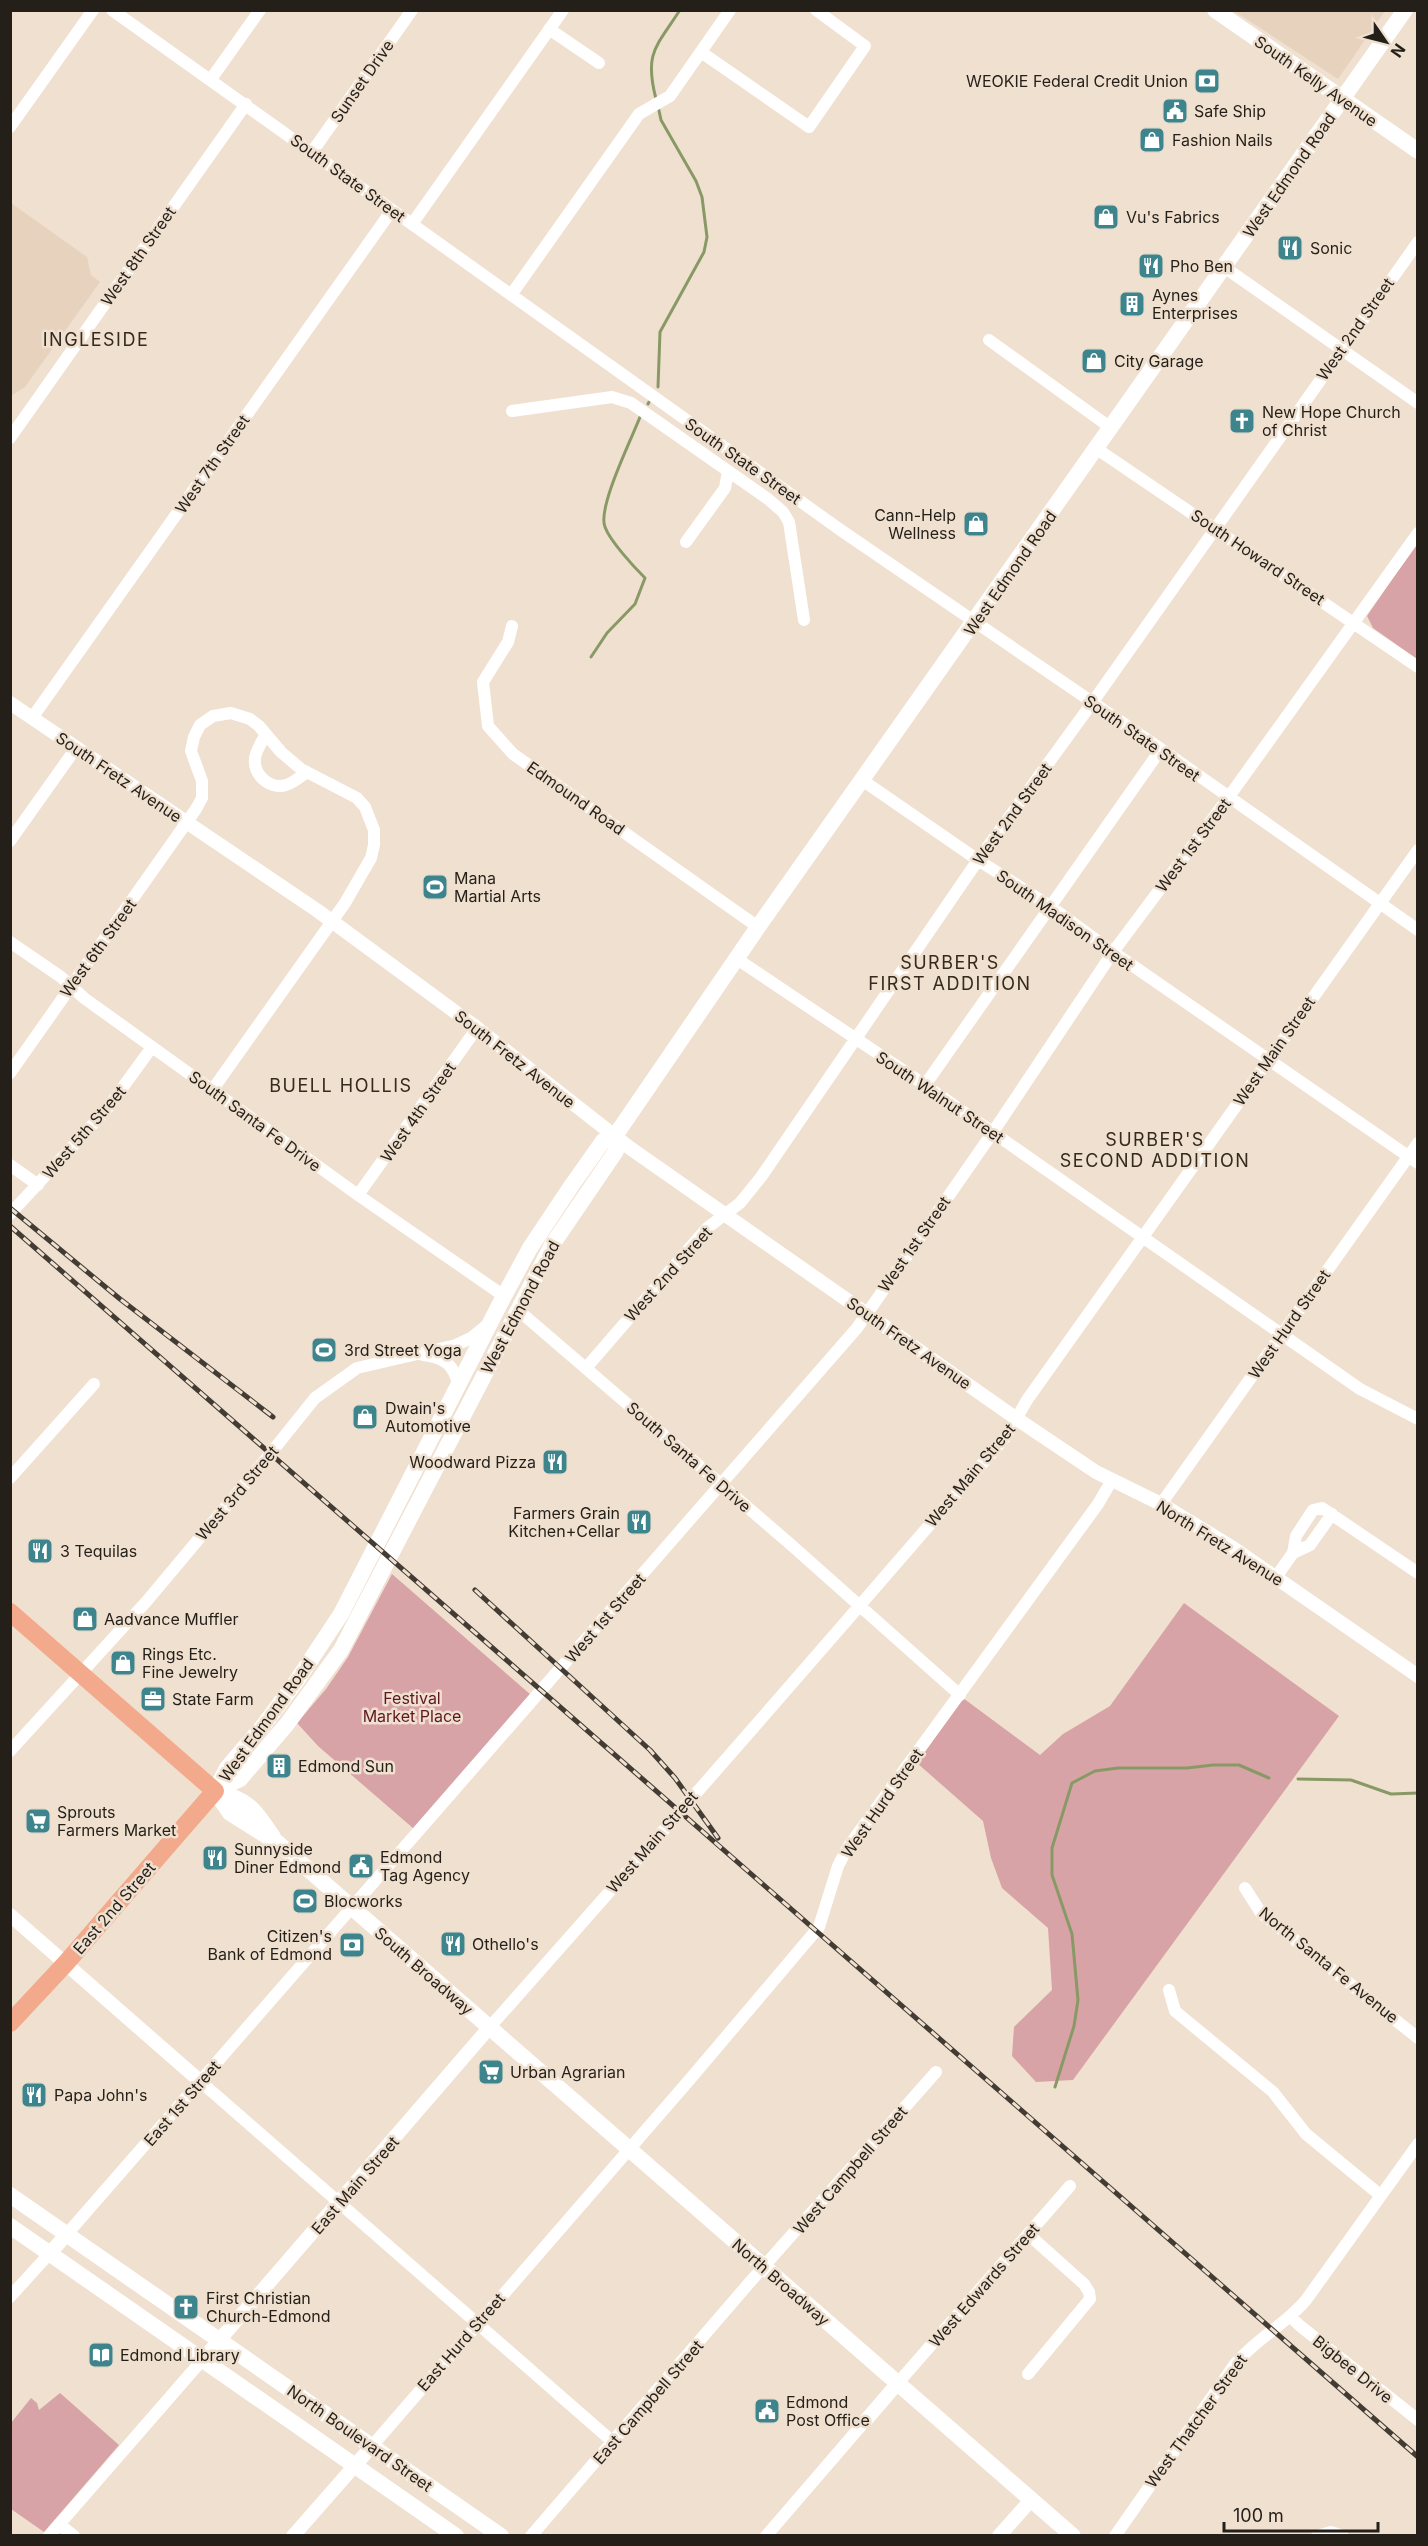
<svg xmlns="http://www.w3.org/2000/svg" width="1428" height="2546" viewBox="0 0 1428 2546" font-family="Inter,sans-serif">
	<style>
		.built { fill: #e7d2bd }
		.green { fill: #d8a3a7 }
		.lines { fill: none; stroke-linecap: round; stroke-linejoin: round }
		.stream { stroke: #899966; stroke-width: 3 }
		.minor { stroke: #fff; stroke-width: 12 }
		.tertiary { stroke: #fff; stroke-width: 14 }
		.secondary { stroke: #fff; stroke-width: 16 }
		.primary { stroke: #f2a98c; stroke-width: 18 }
		.rail-casing { stroke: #433c34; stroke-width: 5 }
		.rail { stroke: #f0e0cf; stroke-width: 3; stroke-dasharray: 9; stroke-linecap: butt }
		.labels { text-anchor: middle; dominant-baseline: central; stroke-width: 5; stroke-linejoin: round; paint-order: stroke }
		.street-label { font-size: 16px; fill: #241f19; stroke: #f0e0cf }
		.poi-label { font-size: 16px; fill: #241f19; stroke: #f0e0cf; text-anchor: start }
		.park-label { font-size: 16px; fill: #5f1624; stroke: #f0e0cf }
		.neighbourhood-label { font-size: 18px; letter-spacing: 1.5px; fill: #352a1d; stroke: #f0e0cf }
	</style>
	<rect width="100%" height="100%" fill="#f0e0cf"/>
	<path class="built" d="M 1234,11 L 1385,11 L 1338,79 Z
		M 11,203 L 87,257 L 91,275 L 100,282 L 25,387 L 11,396 Z"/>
	<path class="green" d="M 1417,543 L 1417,659 L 1373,628 L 1367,616 Z
		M 392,1574 L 531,1695 L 414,1829 L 318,1746 L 297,1723 L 326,1689 L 348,1657 Z
		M 1184,1603 L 1339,1716 L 1073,2080 L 1036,2082 L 1012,2056 L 1014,2027 L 1052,1990 L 1048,1928 L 1002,1888 L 991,1858 L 983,1821 L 917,1763 L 963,1698 L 1040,1755 L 1063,1734 L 1110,1706 Z
		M 60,2393 L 119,2445 L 44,2532 L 11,2509 L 11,2423 L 31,2398 L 37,2403 L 39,2410 Z"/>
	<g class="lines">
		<path class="stream" d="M 656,99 C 644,53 656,47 680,10
			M 658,106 L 661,120 L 696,181 L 702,197 L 707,237 L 704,252 L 660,332 L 658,387
			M 648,404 L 649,402
			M 591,657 L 607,633 L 635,604 L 645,578 C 634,567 610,541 605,527 C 597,508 632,438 640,417
			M 1298,1779 L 1351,1780 L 1391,1794 L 1418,1793
			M 1055,2087 L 1074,2026 L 1078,2000 L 1072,1934 L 1052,1875 L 1052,1848 L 1072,1783 L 1095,1771 L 1118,1768 L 1187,1768 L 1213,1765 L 1239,1765 L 1269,1778"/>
		<path class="minor" d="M 112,10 L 842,531 L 1161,749 L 1418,930
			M 549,29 L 599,63
			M 701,52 L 809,127 L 865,46 L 816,10
			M 211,79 L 260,10
			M 10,127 L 93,10
			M 312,152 L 412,10
			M 412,224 L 563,10
			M 1224,267 L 1418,403
			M 511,295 L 639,114 L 670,96 L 730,10
			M 989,340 L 1111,428
			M 512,411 L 612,397 L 631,403 L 768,499 L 783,512 L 789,522 L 804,620
			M 10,438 L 246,104
			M 1097,449 L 1418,667
			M 686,542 L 725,488 L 728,471
			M 512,626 L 508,642 L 483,682 L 488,726 L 513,754 L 758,927
			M 32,718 L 392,210
			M 265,736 C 261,743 256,751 255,758 C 253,775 270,790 286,785 C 294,783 301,776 307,772
			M 862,780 L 978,860 L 1050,906 L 1113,952 L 1418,1163
			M 10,841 L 76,748
			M 10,942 L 61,977 L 84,998 L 358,1195 L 504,1296
			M 737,959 L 925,1085 L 1360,1389 L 1418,1419
			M 10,1073 L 196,809 L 202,798 L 202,781 L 191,751 L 194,737 L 200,725 L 213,716 L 231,713 L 250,719 L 259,726 L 281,752 L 301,769 L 357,798 L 365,807 L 374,830 L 374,845 L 371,858 L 345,903 L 213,1089
			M 925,1085 L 1161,749
			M 10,1165 L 38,1185
			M 358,1195 L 477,1028
			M 10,1214 L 107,1109 L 152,1047
			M 518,1310 L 789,1543 L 960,1695
			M 423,1355 C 444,1357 455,1365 458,1386
			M 586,1368 L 707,1228 L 740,1203 L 761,1177 L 978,860 L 1092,703 L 1418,242
			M 10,1478 L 94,1384
			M 1161,1504 L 1418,1143
			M 1293,1553 L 1310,1545 L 1332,1514
			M 1276,1577 L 1293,1553 L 1296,1536 L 1313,1510 L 1322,1508 L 1418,1573
			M 10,1751 L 146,1602 L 270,1454 L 315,1398 L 357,1368 L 456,1345 L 471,1338 L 486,1326
			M 1245,1888 L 1261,1913 L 1418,2038
			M 1169,1990 L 1175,2011 L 1273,2092 L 1306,2134 L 1380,2195
			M 489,2028 C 663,1832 836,1634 1007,1435 L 1027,1400 L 1418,850
			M 201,2082 L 613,2442
			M 67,2234 L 857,1328 L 993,1132 L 1113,952 L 1228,798 L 1418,533
			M 1028,2234 L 1084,2284 L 1089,2292 L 1090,2299 L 1028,2374
			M 10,2297 L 50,2253
			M 1290,2316 L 1299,2325 L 1418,2420
			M 897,2384 L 1070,2186
			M 372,2446 L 691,2078 L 819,1927 L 838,1866 L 848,1847 L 1098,1504 L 1112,1480
			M 59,2524 L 74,2536
			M 49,2536 L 203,2359
			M 531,2536 L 750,2282 L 936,2072
			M 766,2536 L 866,2420
			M 1115,2536 L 1235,2364 C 1257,2338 1285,2325 1306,2300 L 1418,2144
			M 1317,2536 L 1331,2532 L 1343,2536"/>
		<path class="tertiary" d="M 10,703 L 318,911 L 477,1028 L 630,1148 L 1017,1419 L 1096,1472 L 1161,1504 L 1233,1548 L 1418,1676
			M 10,1915 L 201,2082
			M 50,2253 L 67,2234
			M 203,2359 L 489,2028
			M 866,2420 L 897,2384
			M 293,2536 L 372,2446
			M 999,2536 L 1031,2500"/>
		<path class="secondary" d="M 1215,10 L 1418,151
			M 215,1791 L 227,1768 L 263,1726 L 298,1679 L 341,1614 L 504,1296 L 530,1248 L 572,1185 L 603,1141 L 615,1136 L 758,927 L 1405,10
			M 215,1791 L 230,1813 L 278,1843 L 1073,2536
			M 215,1791 L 240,1779 L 287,1724 L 341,1650 L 552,1245 L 616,1151 L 615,1136
			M 215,1791 C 250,1801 253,1808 273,1837
			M 10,2195 L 501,2536
			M 10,2226 L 456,2536"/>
		<path class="primary" d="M 10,1612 L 215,1791 L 66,1963 L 10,2023"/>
		<g class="rail-casing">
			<path id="rail" d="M 10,1208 L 120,1299 L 273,1417
				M 10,1226 L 1418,2457
				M 475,1590 L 650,1750 L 675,1778 L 718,1838"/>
		</g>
		<use href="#rail" class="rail"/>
	</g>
	<defs>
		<g id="bank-square" transform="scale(1.35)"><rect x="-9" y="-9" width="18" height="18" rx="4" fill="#3d848c" stroke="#f0e0cf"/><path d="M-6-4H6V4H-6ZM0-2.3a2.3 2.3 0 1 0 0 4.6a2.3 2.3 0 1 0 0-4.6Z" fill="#fff"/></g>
		<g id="civic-square" transform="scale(1.35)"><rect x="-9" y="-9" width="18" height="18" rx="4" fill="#3d848c" stroke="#f0e0cf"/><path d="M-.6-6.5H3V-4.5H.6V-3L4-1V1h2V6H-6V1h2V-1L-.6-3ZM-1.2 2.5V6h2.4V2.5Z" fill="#fff"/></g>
		<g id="shop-square" transform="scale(1.35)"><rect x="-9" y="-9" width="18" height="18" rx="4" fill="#3d848c" stroke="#f0e0cf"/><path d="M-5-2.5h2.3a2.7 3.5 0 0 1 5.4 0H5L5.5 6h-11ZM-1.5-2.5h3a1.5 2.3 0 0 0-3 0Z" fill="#fff"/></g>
		<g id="restaurant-square" transform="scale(1.35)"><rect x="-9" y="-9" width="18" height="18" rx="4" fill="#3d848c" stroke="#f0e0cf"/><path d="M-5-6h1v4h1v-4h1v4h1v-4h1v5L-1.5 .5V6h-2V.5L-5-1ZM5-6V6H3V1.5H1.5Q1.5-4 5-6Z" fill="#fff"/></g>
		<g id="building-square" transform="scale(1.35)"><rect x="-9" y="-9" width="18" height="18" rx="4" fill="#3d848c" stroke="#f0e0cf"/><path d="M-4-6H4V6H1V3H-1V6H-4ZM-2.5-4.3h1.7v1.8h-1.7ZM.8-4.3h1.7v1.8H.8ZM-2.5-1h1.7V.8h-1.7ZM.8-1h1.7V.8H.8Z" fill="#fff"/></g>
		<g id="church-square" transform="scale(1.35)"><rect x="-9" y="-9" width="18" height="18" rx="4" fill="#3d848c" stroke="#f0e0cf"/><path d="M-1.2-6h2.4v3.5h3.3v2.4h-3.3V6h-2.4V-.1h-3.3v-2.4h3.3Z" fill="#fff"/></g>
		<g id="stadium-square" transform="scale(1.35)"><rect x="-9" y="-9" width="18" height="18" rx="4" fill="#3d848c" stroke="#f0e0cf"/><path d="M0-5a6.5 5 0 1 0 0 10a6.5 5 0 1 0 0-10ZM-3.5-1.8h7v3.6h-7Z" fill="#fff"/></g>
		<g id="office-square" transform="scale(1.35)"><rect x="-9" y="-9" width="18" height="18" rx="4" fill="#3d848c" stroke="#f0e0cf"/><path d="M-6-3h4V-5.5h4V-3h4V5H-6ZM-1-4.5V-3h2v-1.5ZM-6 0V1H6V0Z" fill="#fff"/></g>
		<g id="supermarket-square" transform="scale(1.35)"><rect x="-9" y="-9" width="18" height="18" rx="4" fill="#3d848c" stroke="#f0e0cf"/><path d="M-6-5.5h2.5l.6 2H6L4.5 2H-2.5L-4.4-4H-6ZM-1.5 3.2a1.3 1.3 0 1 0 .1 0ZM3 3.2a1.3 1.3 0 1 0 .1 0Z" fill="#fff"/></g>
		<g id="library-square" transform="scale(1.35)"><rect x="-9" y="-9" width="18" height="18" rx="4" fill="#3d848c" stroke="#f0e0cf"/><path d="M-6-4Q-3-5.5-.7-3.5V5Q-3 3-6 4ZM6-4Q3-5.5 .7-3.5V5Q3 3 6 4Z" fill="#fff"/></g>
	</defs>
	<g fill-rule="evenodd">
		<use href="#bank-square" x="1207" y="81"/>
		<use href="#civic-square" x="1175" y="111"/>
		<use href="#shop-square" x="1152" y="140"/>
		<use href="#shop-square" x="1106" y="217"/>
		<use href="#restaurant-square" x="1290" y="248"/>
		<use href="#restaurant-square" x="1151" y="266"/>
		<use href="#building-square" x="1132" y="304"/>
		<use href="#shop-square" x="1094" y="361"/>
		<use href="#church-square" x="1242" y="421"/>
		<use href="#shop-square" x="976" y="524"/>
		<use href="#stadium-square" x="435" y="887"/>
		<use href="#stadium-square" x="324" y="1350"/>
		<use href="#shop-square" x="365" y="1417"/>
		<use href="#restaurant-square" x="555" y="1462"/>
		<use href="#restaurant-square" x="639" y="1522"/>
		<use href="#restaurant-square" x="40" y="1551"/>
		<use href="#shop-square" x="85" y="1619"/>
		<use href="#shop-square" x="123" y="1663"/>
		<use href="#office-square" x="153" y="1699"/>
		<use href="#building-square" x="279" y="1766"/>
		<use href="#supermarket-square" x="38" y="1821"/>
		<use href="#restaurant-square" x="215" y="1858"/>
		<use href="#civic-square" x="361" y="1866"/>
		<use href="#stadium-square" x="305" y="1901"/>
		<use href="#restaurant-square" x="453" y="1944"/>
		<use href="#bank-square" x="352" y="1945"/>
		<use href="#supermarket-square" x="491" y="2072"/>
		<use href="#restaurant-square" x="34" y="2095"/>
		<use href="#church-square" x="186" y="2307"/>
		<use href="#library-square" x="101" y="2355"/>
		<use href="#civic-square" x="767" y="2411"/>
	</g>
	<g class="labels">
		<g class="street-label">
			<text transform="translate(362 81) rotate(-55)">Sunset Drive</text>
			<text transform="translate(1316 81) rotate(35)">South Kelly Avenue</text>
			<text transform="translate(1289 175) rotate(-55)">West Edmond Road</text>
			<text transform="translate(348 178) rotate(36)">South State Street</text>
			<text transform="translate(138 256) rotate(-55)">West 8th Street</text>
			<text transform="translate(1355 329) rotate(-55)">West 2nd Street</text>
			<text transform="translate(743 461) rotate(35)">South State Street</text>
			<text transform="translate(212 464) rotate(-55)">West 7th Street</text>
			<text transform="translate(1258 557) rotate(34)">South Howard Street</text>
			<text transform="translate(1010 573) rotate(-55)">West Edmond Road</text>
			<text transform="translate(1142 738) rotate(35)">South State Street</text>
			<text transform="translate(119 777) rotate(34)">South Fretz Avenue</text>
			<text transform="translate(576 798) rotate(35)">Edmound Road</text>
			<text transform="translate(1012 814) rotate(-54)">West 2nd Street</text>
			<text transform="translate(1193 845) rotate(-53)">West 1st Street</text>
			<text transform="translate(1065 920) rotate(35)">South Madison Street</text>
			<text transform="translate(98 948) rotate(-54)">West 6th Street</text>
			<text transform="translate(1274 1051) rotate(-55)">West Main Street</text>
			<text transform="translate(515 1059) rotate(38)">South Fretz Avenue</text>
			<text transform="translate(940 1097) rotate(34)">South Walnut Street</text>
			<text transform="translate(418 1112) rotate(-55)">West 4th Street</text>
			<text transform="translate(255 1121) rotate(36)">South Santa Fe Drive</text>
			<text transform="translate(84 1132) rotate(-49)">West 5th Street</text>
			<text transform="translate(914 1244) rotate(-55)">West 1st Street</text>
			<text transform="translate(668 1274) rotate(-48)">West 2nd Street</text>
			<text transform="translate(520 1307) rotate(-62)">West Edmond Road</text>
			<text transform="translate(1289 1324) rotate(-55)">West Hurd Street</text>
			<text transform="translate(909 1343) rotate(35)">South Fretz Avenue</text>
			<text transform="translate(689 1457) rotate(41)">South Santa Fe Drive</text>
			<text transform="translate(970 1475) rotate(-50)">West Main Street</text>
			<text transform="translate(237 1493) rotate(-50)">West 3rd Street</text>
			<text transform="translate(1220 1543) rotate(32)">North Fretz Avenue</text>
			<text transform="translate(605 1618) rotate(-49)">West 1st Street</text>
			<text transform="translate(266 1720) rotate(-54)">West Edmond Road</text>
			<text transform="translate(882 1803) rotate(-55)">West Hurd Street</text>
			<text transform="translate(652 1842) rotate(-49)">West Main Street</text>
			<text transform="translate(114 1908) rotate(-49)">East 2nd Street</text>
			<text transform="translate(1329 1965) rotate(39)">North Santa Fe Avenue</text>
			<text transform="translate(424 1971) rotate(41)">South Broadway</text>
			<text transform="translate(182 2103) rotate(-49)">East 1st Street</text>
			<text transform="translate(850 2170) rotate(-49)">West Campbell Street</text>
			<text transform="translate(355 2185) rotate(-49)">East Main Street</text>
			<text transform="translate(781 2282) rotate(41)">North Broadway</text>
			<text transform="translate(984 2285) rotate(-49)">West Edwards Street</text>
			<text transform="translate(461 2342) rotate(-49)">East Hurd Street</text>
			<text transform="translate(1353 2369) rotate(39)">Bigbee Drive</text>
			<text transform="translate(648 2402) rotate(-49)">East Campbell Street</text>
			<text transform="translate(1196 2421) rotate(-54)">West Thatcher Street</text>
			<text transform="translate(360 2438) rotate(35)">North Boulevard Street</text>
		</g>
		<g class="poi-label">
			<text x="1188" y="81" text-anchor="end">WEOKIE Federal Credit Union</text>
			<text x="1194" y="111">Safe Ship</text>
			<text x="1172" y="140">Fashion Nails</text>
			<text x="1126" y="217">Vu's Fabrics</text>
			<text x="1310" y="248">Sonic</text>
			<text x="1170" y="266">Pho Ben</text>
			<text x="1152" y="295">Aynes<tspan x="1152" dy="18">Enterprises</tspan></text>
			<text x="1114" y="361">City Garage</text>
			<text x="1262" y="412">New Hope Church<tspan x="1262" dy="18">of Christ</tspan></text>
			<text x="956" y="515" text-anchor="end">Cann-Help<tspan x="956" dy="18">Wellness</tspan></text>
			<text x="454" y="878">Mana<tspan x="454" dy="18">Martial Arts</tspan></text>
			<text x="344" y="1350">3rd Street Yoga</text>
			<text x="385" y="1408">Dwain's<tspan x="385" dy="18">Automotive</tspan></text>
			<text x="536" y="1462" text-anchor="end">Woodward Pizza</text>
			<text x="620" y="1513" text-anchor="end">Farmers Grain<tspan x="620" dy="18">Kitchen+Cellar</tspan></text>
			<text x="60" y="1551">3 Tequilas</text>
			<text x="104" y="1619">Aadvance Muffler</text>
			<text x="142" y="1654">Rings Etc.<tspan x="142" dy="18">Fine Jewelry</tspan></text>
			<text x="172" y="1699">State Farm</text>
			<text x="298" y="1766">Edmond Sun</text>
			<text x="57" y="1812">Sprouts<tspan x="57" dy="18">Farmers Market</tspan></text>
			<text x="234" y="1849">Sunnyside<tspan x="234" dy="18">Diner Edmond</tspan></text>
			<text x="380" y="1857">Edmond<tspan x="380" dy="18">Tag Agency</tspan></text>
			<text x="324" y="1901">Blocworks</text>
			<text x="332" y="1936" text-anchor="end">Citizen's<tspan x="332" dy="18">Bank of Edmond</tspan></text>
			<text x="472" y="1944">Othello's</text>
			<text x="510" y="2072">Urban Agrarian</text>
			<text x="54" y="2095">Papa John's</text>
			<text x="206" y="2298">First Christian<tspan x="206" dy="18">Church-Edmond</tspan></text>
			<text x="120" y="2355">Edmond Library</text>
			<text x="786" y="2402">Edmond<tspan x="786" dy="18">Post Office</tspan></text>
		</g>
		<g class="park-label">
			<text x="412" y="1698">Festival<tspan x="412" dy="18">Market Place</tspan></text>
		</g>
		<g class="neighbourhood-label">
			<text x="96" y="339">INGLESIDE</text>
			<text x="950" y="962">SURBER'S<tspan x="950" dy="21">FIRST ADDITION</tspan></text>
			<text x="341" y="1085">BUELL HOLLIS</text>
			<text x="1155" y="1139">SURBER'S<tspan x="1155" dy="21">SECOND ADDITION</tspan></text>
		</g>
	</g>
	<rect width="1428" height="2546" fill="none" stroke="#241f19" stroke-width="24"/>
	<g transform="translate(1386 42) rotate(125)" stroke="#f0e0cf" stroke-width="4.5" paint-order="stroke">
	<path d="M0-4.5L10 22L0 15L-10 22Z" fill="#241f19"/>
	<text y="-9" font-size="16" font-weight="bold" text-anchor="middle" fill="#241f19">N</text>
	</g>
	<path d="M1224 2522v9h154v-9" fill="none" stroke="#241f19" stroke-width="3"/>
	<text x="1233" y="2522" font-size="18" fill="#241f19" stroke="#f0e0cf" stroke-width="4.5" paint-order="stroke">100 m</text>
</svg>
